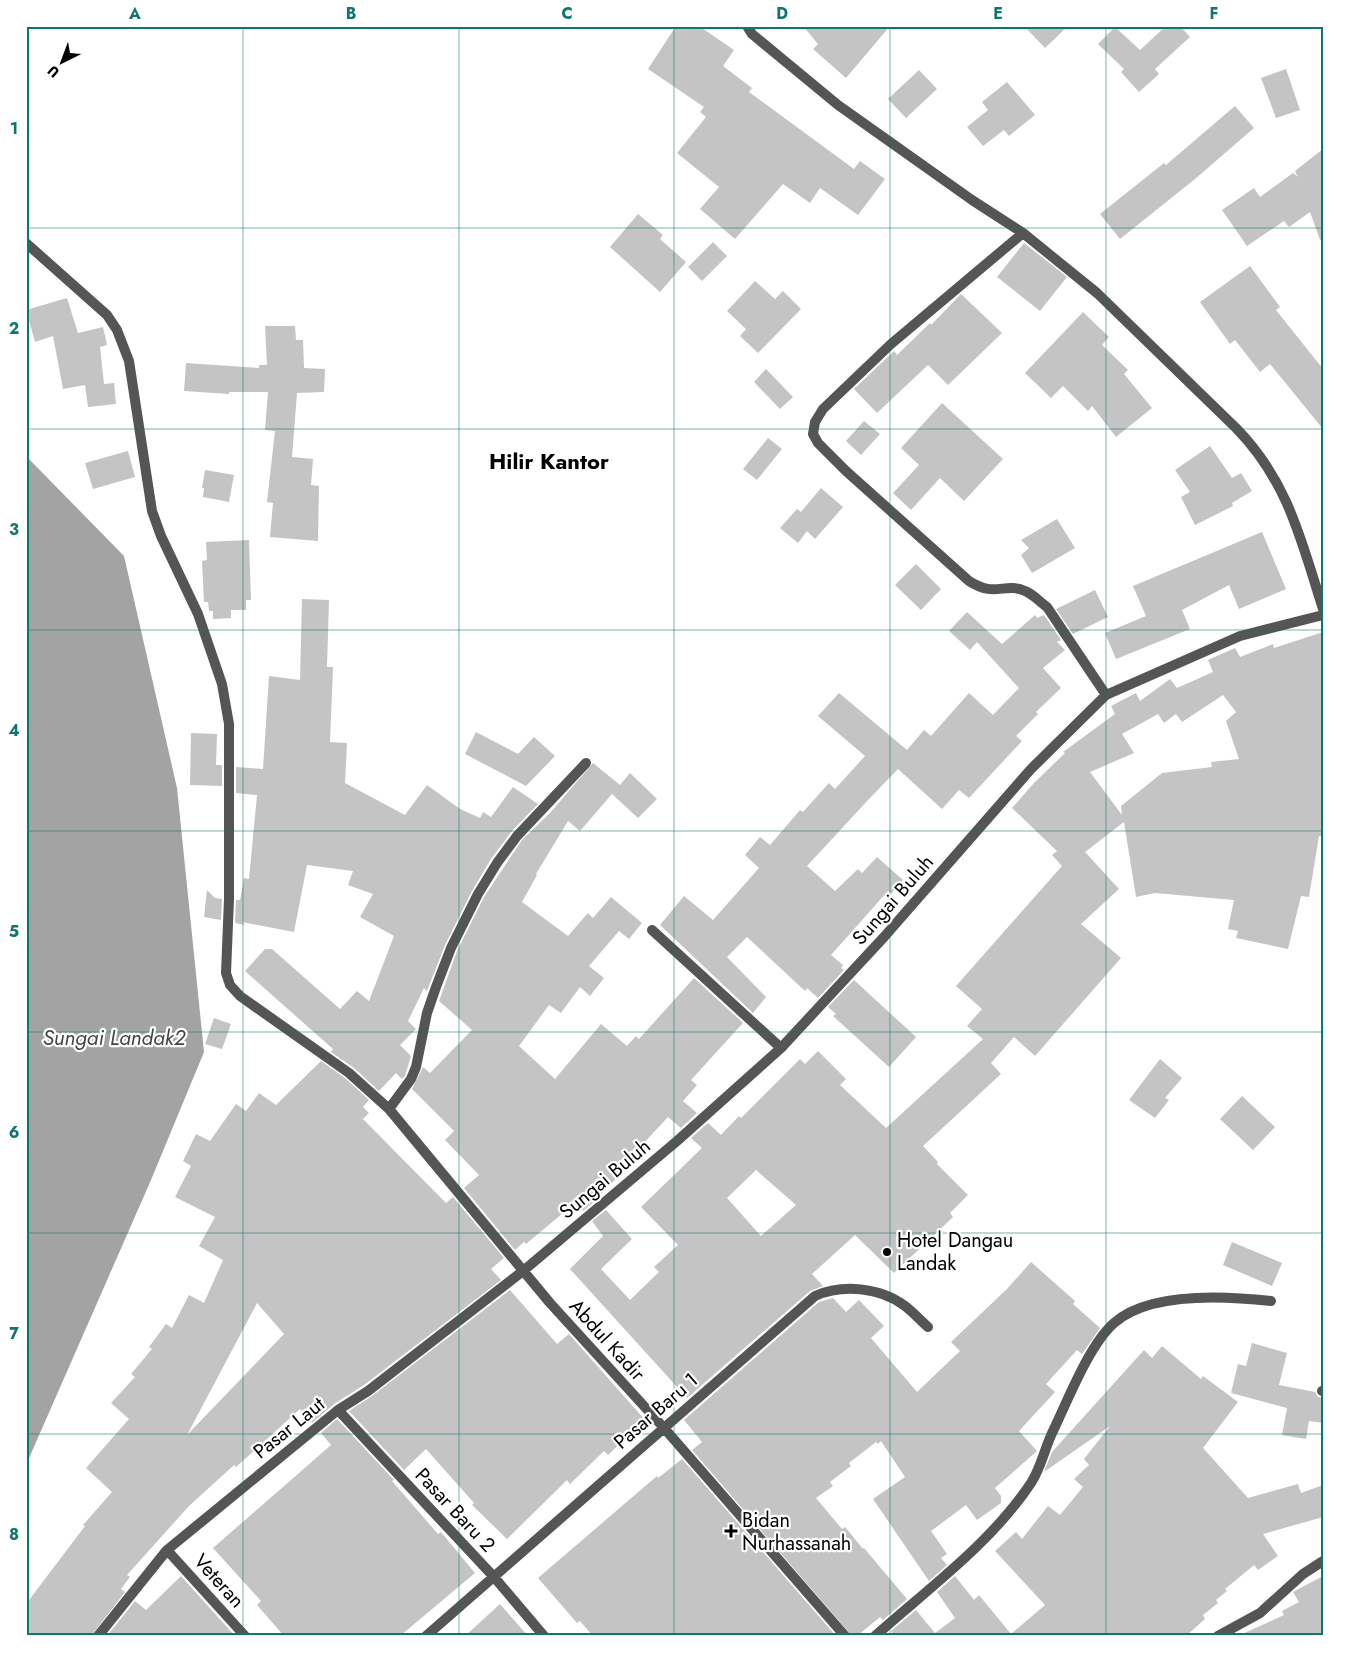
<svg xmlns="http://www.w3.org/2000/svg" width="1349" height="1662" viewBox="0 0 1349 1662" font-family="Jost,sans-serif">
	<style>
		.water { fill: #a3a3a3 }
		.building { fill: #c4c4c4; fill-rule: evenodd }
		.lines { fill: none; stroke-linecap: round; stroke-linejoin: round }
		.street { stroke: #555; stroke-width: 10 }
		.grid { fill: none; stroke: #0f766e; stroke-width: 1; stroke-opacity: 0.55 }
		.poi-dot { fill: #000; stroke: #fff; stroke-width: 2 }
		.labels { text-anchor: middle; dominant-baseline: central; stroke-width: 4.5; stroke-linejoin: round; paint-order: stroke }
		.street-label { font-size: 20px; fill: #000; stroke: #fff }
		.poi-label { font-size: 20px; fill: #000; stroke: #fff; text-anchor: start }
		.water-label { font-size: 21px; font-style: italic; fill: #444; stroke: #fff }
		.quarter-label { font-size: 22px; font-weight: bold; fill: #000; stroke: #fff }
		.neatline { fill: none; stroke: #0f766e; stroke-width: 2 }
		.grid-label { font-size: 16px; text-anchor: middle; font-weight: bold; fill: #0f766e }
	</style>
	<rect width="100%" height="100%" fill="#fff"/>
	<path class="water" d="M 26,456 L 124,556 L 177,788 L 204,1052 L 151,1180 L 26,1465 Z"/>
	<path class="building" d="M 676,26 L 699,26 L 734,50 L 723,66 L 752,88 L 749,92 L 854,169 L 860,161 L 885,179 L 858,215 L 820,188 L 810,203 L 783,184 L 735,239 L 700,209 L 719,187 L 677,153 L 706,117 L 700,112 L 704,107 L 648,69 Z
		M 803,26 L 890,26 L 846,78 L 813,49 L 818,44 Z
		M 1024,26 L 1068,26 L 1045,48 Z
		M 1166,26 L 1180,26 L 1190,37 L 1155,69 L 1159,74 L 1139,92 L 1121,72 L 1124,69 L 1098,44 L 1115,27 L 1140,50 Z
		M 1286,69 L 1300,110 L 1276,118 L 1261,78 Z
		M 919,70 L 937,89 L 906,118 L 888,99 Z
		M 1007,82 L 1035,115 L 1009,136 L 1004,130 L 983,146 L 967,127 L 988,110 L 982,102 Z
		M 1235,106 L 1254,128 L 1195,179 L 1120,239 L 1100,214 L 1164,163 L 1166,165 Z
		M 1323,149 L 1323,240 L 1320,240 L 1310,212 L 1289,227 L 1284,221 L 1247,246 L 1222,210 L 1254,188 L 1260,197 L 1293,173 L 1298,177 L 1295,171 Z
		M 638,214 L 663,235 L 660,239 L 686,262 L 660,292 L 610,247 Z
		M 713,242 L 727,256 L 702,281 L 688,267 Z
		M 1024,243 L 1067,277 L 1040,311 L 997,277 Z
		M 1250,266 L 1280,307 L 1276,310 L 1323,369 L 1323,429 L 1270,364 L 1260,372 L 1235,340 L 1230,344 L 1200,302 Z
		M 755,281 L 775,299 L 783,291 L 801,309 L 758,353 L 740,336 L 746,329 L 727,311 Z
		M 961,294 L 1002,333 L 948,385 L 928,365 L 877,413 L 854,389 L 894,351 L 897,355 L 930,323 L 931,325 Z
		M 67,298 L 78,333 L 103,327 L 107,345 L 100,347 L 104,384 L 114,383 L 116,404 L 88,407 L 85,385 L 63,389 L 53,336 L 35,342 L 26,310 Z
		M 1083,312 L 1109,337 L 1102,345 L 1128,370 L 1124,374 L 1152,408 L 1116,437 L 1092,406 L 1088,411 L 1063,386 L 1051,398 L 1025,373 Z
		M 265,326 L 295,326 L 296,340 L 303,340 L 304,368 L 325,369 L 324,392 L 297,393 L 292,457 L 313,459 L 311,485 L 319,486 L 318,541 L 270,537 L 273,503 L 267,502 L 275,431 L 265,430 L 268,392 L 229,392 L 229,394 L 184,391 L 186,363 L 259,368 L 259,365 L 267,365 Z
		M 766,369 L 793,397 L 780,409 L 754,382 Z
		M 942,403 L 1003,459 L 964,501 L 940,478 L 911,510 L 893,493 L 919,465 L 901,448 Z
		M 864,421 L 880,434 L 861,455 L 846,441 Z
		M 768,438 L 782,449 L 757,480 L 743,469 Z
		M 1210,446 L 1232,478 L 1241,473 L 1252,491 L 1232,503 L 1233,506 L 1195,525 L 1181,497 L 1190,492 L 1175,470 Z
		M 128,451 L 135,477 L 93,489 L 85,463 Z
		M 205,470 L 234,475 L 229,502 L 203,497 L 204,488 L 202,488 Z
		M 821,488 L 843,507 L 815,539 L 807,531 L 798,543 L 780,528 L 797,509 L 801,512 Z
		M 1057,519 L 1075,548 L 1032,573 L 1021,555 L 1029,548 L 1021,540 Z
		M 1262,532 L 1286,589 L 1239,609 L 1229,585 L 1182,610 L 1190,629 L 1116,659 L 1105,633 L 1146,616 L 1133,586 Z
		M 249,540 L 251,600 L 246,600 L 246,610 L 231,610 L 231,618 L 213,619 L 213,611 L 209,611 L 208,602 L 204,602 L 202,561 L 207,560 L 206,542 Z
		M 916,564 L 941,589 L 921,610 L 895,585 Z
		M 1095,590 L 1108,617 L 1073,634 L 1056,609 Z
		M 302,599 L 329,600 L 327,667 L 333,667 L 330,742 L 347,743 L 345,783 L 405,815 L 427,785 L 460,809 L 480,818 L 483,812 L 491,817 L 513,787 L 538,804 L 512,831 L 491,859 L 472,891 L 445,945 L 427,991 L 424,988 L 408,1021 L 416,1029 L 400,1045 L 411,1056 L 405,1076 L 402,1079 L 396,1073 L 379,1091 L 354,1068 L 331,1052 L 333,1049 L 245,971 L 265,949 L 272,949 L 340,1009 L 357,991 L 369,1001 L 394,936 L 360,917 L 373,894 L 348,885 L 353,871 L 307,865 L 294,932 L 242,922 L 245,925 L 235,923 L 236,900 L 240,900 L 244,878 L 249,879 L 257,795 L 236,793 L 236,767 L 263,769 L 269,676 L 300,680 Z
		M 967,612 L 1002,644 L 1035,615 L 1037,618 L 1044,615 L 1061,640 L 1057,642 L 1065,650 L 1043,668 L 1061,688 L 1036,712 L 1038,714 L 1016,736 L 1022,741 L 969,798 L 959,790 L 942,809 L 898,769 L 869,799 L 807,866 L 835,891 L 858,869 L 862,873 L 877,857 L 903,880 L 891,894 L 888,891 L 831,955 L 843,965 L 841,968 L 844,970 L 818,998 L 807,988 L 805,991 L 747,937 L 727,957 L 766,997 L 753,1013 L 660,925 L 684,896 L 713,920 L 759,868 L 745,855 L 760,837 L 770,845 L 800,810 L 803,812 L 829,783 L 835,789 L 865,756 L 818,716 L 839,693 L 907,750 L 924,730 L 931,736 L 969,693 L 993,715 L 1019,688 L 977,642 L 970,650 L 949,631 Z
		M 1323,632 L 1323,836 L 1319,836 L 1309,897 L 1301,896 L 1288,949 L 1236,938 L 1238,931 L 1228,929 L 1234,900 L 1155,893 L 1136,897 L 1124,822 L 1085,852 L 1119,889 L 1081,924 L 1121,958 L 1035,1056 L 1014,1037 L 991,1063 L 1001,1074 L 923,1146 L 938,1162 L 937,1164 L 968,1195 L 950,1213 L 953,1217 L 894,1273 L 855,1235 L 812,1274 L 823,1286 L 810,1291 L 687,1398 L 570,1269 L 603,1236 L 592,1221 L 606,1210 L 632,1239 L 601,1269 L 630,1300 L 659,1272 L 654,1267 L 678,1245 L 641,1207 L 702,1148 L 691,1138 L 708,1123 L 721,1135 L 739,1116 L 741,1118 L 800,1059 L 805,1064 L 818,1051 L 846,1079 L 840,1085 L 886,1128 L 983,1039 L 967,1026 L 982,1009 L 956,986 L 1062,866 L 1052,855 L 1057,851 L 1012,808 L 1034,783 L 1065,753 L 1063,752 L 1115,714 L 1111,706 L 1136,693 L 1140,701 L 1170,679 L 1177,688 L 1213,672 L 1208,660 L 1235,648 L 1240,657 L 1273,644 L 1274,648 ZM 1223,695 L 1236,712 L 1226,721 L 1239,759 L 1211,762 L 1212,767 L 1162,773 L 1121,806 L 1122,815 L 1090,772 L 1134,753 L 1122,734 L 1158,714 L 1164,723 L 1176,714 L 1182,722 ZM 756,1170 L 796,1205 L 761,1236 L 727,1198 Z
		M 476,732 L 518,754 L 534,737 L 555,756 L 526,786 L 465,754 Z
		M 191,733 L 217,734 L 216,765 L 222,765 L 222,786 L 190,785 Z
		M 593,763 L 620,785 L 630,773 L 657,799 L 638,818 L 612,794 L 580,831 L 568,821 L 536,874 L 537,875 L 522,902 L 568,936 L 588,913 L 593,918 L 611,897 L 642,923 L 629,939 L 619,931 L 589,966 L 604,978 L 590,996 L 580,987 L 561,1013 L 549,1005 L 519,1046 L 555,1079 L 601,1024 L 627,1046 L 636,1036 L 639,1039 L 694,978 L 743,1023 L 691,1080 L 697,1085 L 683,1101 L 697,1113 L 681,1128 L 668,1117 L 629,1159 L 632,1162 L 596,1200 L 583,1211 L 575,1203 L 526,1244 L 524,1242 L 515,1250 L 464,1188 L 479,1175 L 445,1140 L 454,1131 L 412,1089 L 423,1067 L 430,1073 L 472,1030 L 439,1001 L 457,951 L 484,897 L 522,840 L 550,813 Z
		M 207,890 L 215,898 L 222,899 L 221,920 L 204,917 Z
		M 854,980 L 916,1037 L 889,1067 L 833,1016 L 836,1014 L 828,1007 Z
		M 214,1018 L 231,1024 L 222,1049 L 205,1044 Z
		M 1160,1059 L 1182,1078 L 1165,1098 L 1169,1100 L 1155,1118 L 1129,1100 Z
		M 321,1061 L 345,1078 L 369,1100 L 363,1107 L 369,1113 L 363,1119 L 446,1203 L 453,1197 L 504,1258 L 491,1269 L 501,1280 L 364,1385 L 334,1404 L 312,1423 L 300,1409 L 236,1467 L 234,1465 L 189,1506 L 127,1575 L 130,1577 L 121,1589 L 125,1592 L 91,1636 L 26,1636 L 26,1604 L 85,1526 L 83,1525 L 112,1492 L 86,1468 L 129,1419 L 111,1403 L 135,1377 L 131,1374 L 152,1349 L 149,1347 L 166,1324 L 172,1328 L 189,1295 L 204,1303 L 223,1260 L 199,1246 L 215,1217 L 175,1197 L 191,1166 L 183,1161 L 196,1134 L 210,1141 L 236,1104 L 246,1111 L 259,1093 L 276,1105 ZM 257,1303 L 284,1334 L 187,1435 Z
		M 1242,1096 L 1275,1127 L 1253,1150 L 1220,1119 Z
		M 1232,1242 L 1282,1263 L 1272,1286 L 1223,1265 Z
		M 1031,1262 L 1075,1301 L 1073,1304 L 1100,1328 L 1082,1354 L 1077,1350 L 1046,1384 L 1055,1392 L 1019,1431 L 1037,1451 L 995,1488 L 1001,1496 L 1001,1503 L 977,1520 L 966,1505 L 931,1531 L 947,1554 L 941,1558 L 947,1565 L 929,1581 L 873,1499 L 905,1477 L 881,1441 L 878,1444 L 876,1442 L 849,1463 L 851,1466 L 830,1482 L 833,1486 L 816,1498 L 842,1529 L 845,1527 L 863,1549 L 864,1548 L 907,1599 L 883,1620 L 880,1617 L 857,1636 L 852,1636 L 692,1450 L 702,1442 L 684,1420 L 819,1302 L 833,1298 L 846,1312 L 859,1300 L 884,1326 L 871,1338 L 917,1392 L 960,1351 L 951,1342 L 1007,1289 Z
		M 510,1290 L 557,1344 L 569,1334 L 645,1420 L 608,1455 L 604,1451 L 570,1484 L 567,1480 L 507,1539 L 472,1505 L 474,1503 L 426,1449 L 404,1470 L 349,1411 L 372,1396 Z
		M 1252,1343 L 1287,1353 L 1279,1385 L 1315,1392 L 1318,1397 L 1323,1398 L 1323,1423 L 1309,1421 L 1306,1439 L 1282,1435 L 1287,1408 L 1231,1393 L 1238,1364 L 1246,1366 Z
		M 1162,1346 L 1201,1379 L 1203,1376 L 1238,1402 L 1203,1448 L 1248,1498 L 1298,1484 L 1301,1493 L 1323,1485 L 1323,1517 L 1263,1534 L 1278,1556 L 1258,1570 L 1254,1565 L 1225,1589 L 1227,1591 L 1216,1600 L 1218,1603 L 1203,1615 L 1205,1619 L 1186,1636 L 895,1636 L 891,1631 L 916,1610 L 935,1633 L 955,1618 L 937,1592 L 955,1576 L 974,1600 L 979,1595 L 1011,1634 L 1045,1605 L 995,1551 L 1016,1532 L 1022,1539 L 1048,1506 L 1060,1515 L 1083,1487 L 1074,1479 L 1089,1465 L 1084,1459 L 1110,1426 L 1044,1472 L 1052,1452 L 1144,1350 L 1152,1358 Z
		M 337,1419 L 394,1480 L 392,1481 L 438,1534 L 441,1532 L 475,1573 L 400,1636 L 284,1636 L 257,1605 L 261,1601 L 213,1548 L 331,1445 L 321,1433 Z
		M 682,1459 L 836,1636 L 593,1636 L 580,1621 L 577,1623 L 538,1578 L 657,1476 L 658,1478 Z
		M 181,1576 L 235,1636 L 107,1636 L 135,1601 L 146,1610 Z
		M 1323,1576 L 1323,1636 L 1238,1636 L 1284,1615 L 1282,1611 L 1299,1602 L 1293,1592 Z
		M 500,1604 L 528,1636 L 465,1636 Z"/>
	<g class="lines">
		<path class="street" d="M 747,26 L 752,34 L 838,105 L 972,200 L 1023,233 L 1097,293 L 1236,428 C 1288,481 1301,540 1323,609
			M 1023,233 L 891,344 L 823,409 L 815,422 L 813,434 L 818,443 L 846,471 L 969,581 C 995,598 1004,582 1025,591 C 1033,594 1040,602 1047,607 L 1106,695
			M 26,243 L 107,315 L 117,330 L 129,361 L 152,511 L 161,536 L 198,614 L 222,684 L 229,724 L 229,899 L 226,973 L 230,985 L 240,996 L 349,1073 L 389,1109 L 550,1303 L 664,1428 L 845,1636
			M 652,930 L 781,1048
			M 389,1109 L 411,1079 L 416,1067 L 427,1013 L 436,987 L 451,948 L 478,894 L 497,863 L 517,836 L 586,763
			M 1322,1391 L 1323,1391
			M 338,1410 L 494,1577 L 544,1636
			M 167,1550 L 245,1636
			M 98,1636 L 167,1550 L 338,1410 L 368,1391 L 523,1271 L 677,1141 L 781,1048 L 884,937 L 1031,769 L 1106,695 L 1240,636 L 1323,615
			M 426,1636 L 815,1296 C 842,1284 880,1287 905,1306 C 913,1312 920,1320 928,1327
			M 875,1636 C 929,1588 991,1543 1031,1483 C 1041,1468 1045,1447 1053,1431 C 1068,1400 1089,1345 1114,1323 C 1150,1291 1226,1296 1271,1301
			M 1218,1636 L 1260,1613 L 1303,1574 L 1323,1561"/>
	</g>
	<path class="grid" d="M 243,26 L 243,1636M 459,26 L 459,1636M 674,26 L 674,1636M 890,26 L 890,1636M 1106,26 L 1106,1636M 26,228 L 1323,228M 26,429 L 1323,429M 26,630 L 1323,630M 26,831 L 1323,831M 26,1032 L 1323,1032M 26,1233 L 1323,1233M 26,1434 L 1323,1434"/>
	<g class="poi-dot">
		<circle cx="887" cy="1252" r="5"/>
		<path d="M728.5 1523.5h5v5h5v5h-5v5h-5v-5h-5v-5h5z"/>
	</g>
	<g class="labels">
		<g class="street-label">
			<text transform="translate(893 900) rotate(-49)">Sungai Buluh</text>
			<text transform="translate(605 1179) rotate(-40)">Sungai Buluh</text>
			<text transform="translate(607 1340) rotate(48)">Abdul Kadir</text>
			<text transform="translate(656 1411) rotate(-41)">Pasar Baru 1</text>
			<text transform="translate(289 1428) rotate(-39)">Pasar Laut</text>
			<text transform="translate(455 1510) rotate(47)">Pasar Baru 2</text>
			<text transform="translate(219 1581) rotate(48)">Veteran</text>
		</g>
		<g class="poi-label">
			<text x="897" y="1240">Hotel Dangau<tspan x="897" dy="23">Landak</tspan></text>
			<text x="742" y="1520">Bidan<tspan x="742" dy="23">Nurhassanah</tspan></text>
		</g>
		<g class="water-label">
			<text x="114" y="1038">Sungai Landak2</text>
		</g>
		<g class="quarter-label">
			<text x="549" y="461">Hilir Kantor</text>
		</g>
	</g>
	<rect width="1349" height="1662" fill="none" stroke="#ffffff" stroke-width="55"/>
	<g transform="translate(62 62) rotate(222)" stroke="#ffffff" stroke-width="4" paint-order="stroke">
	<path d="M0-4L9 19L0 12L-9 19Z" fill="#000000"/>
	<text y="-8" font-size="14" font-weight="bold" text-anchor="middle" fill="#000000">U</text>
	</g>
	<rect x="28" y="28" width="1294" height="1606" class="neatline"/>
	<g class="grid-label">
		<text x="135" y="19">A</text>
		<text x="351" y="19">B</text>
		<text x="567" y="19">C</text>
		<text x="782" y="19">D</text>
		<text x="998" y="19">E</text>
		<text x="1214" y="19">F</text>
		<text x="14" y="134">1</text>
		<text x="14" y="334">2</text>
		<text x="14" y="535">3</text>
		<text x="14" y="736">4</text>
		<text x="14" y="937">5</text>
		<text x="14" y="1138">6</text>
		<text x="14" y="1339">7</text>
		<text x="14" y="1540">8</text>
	</g>
</svg>
